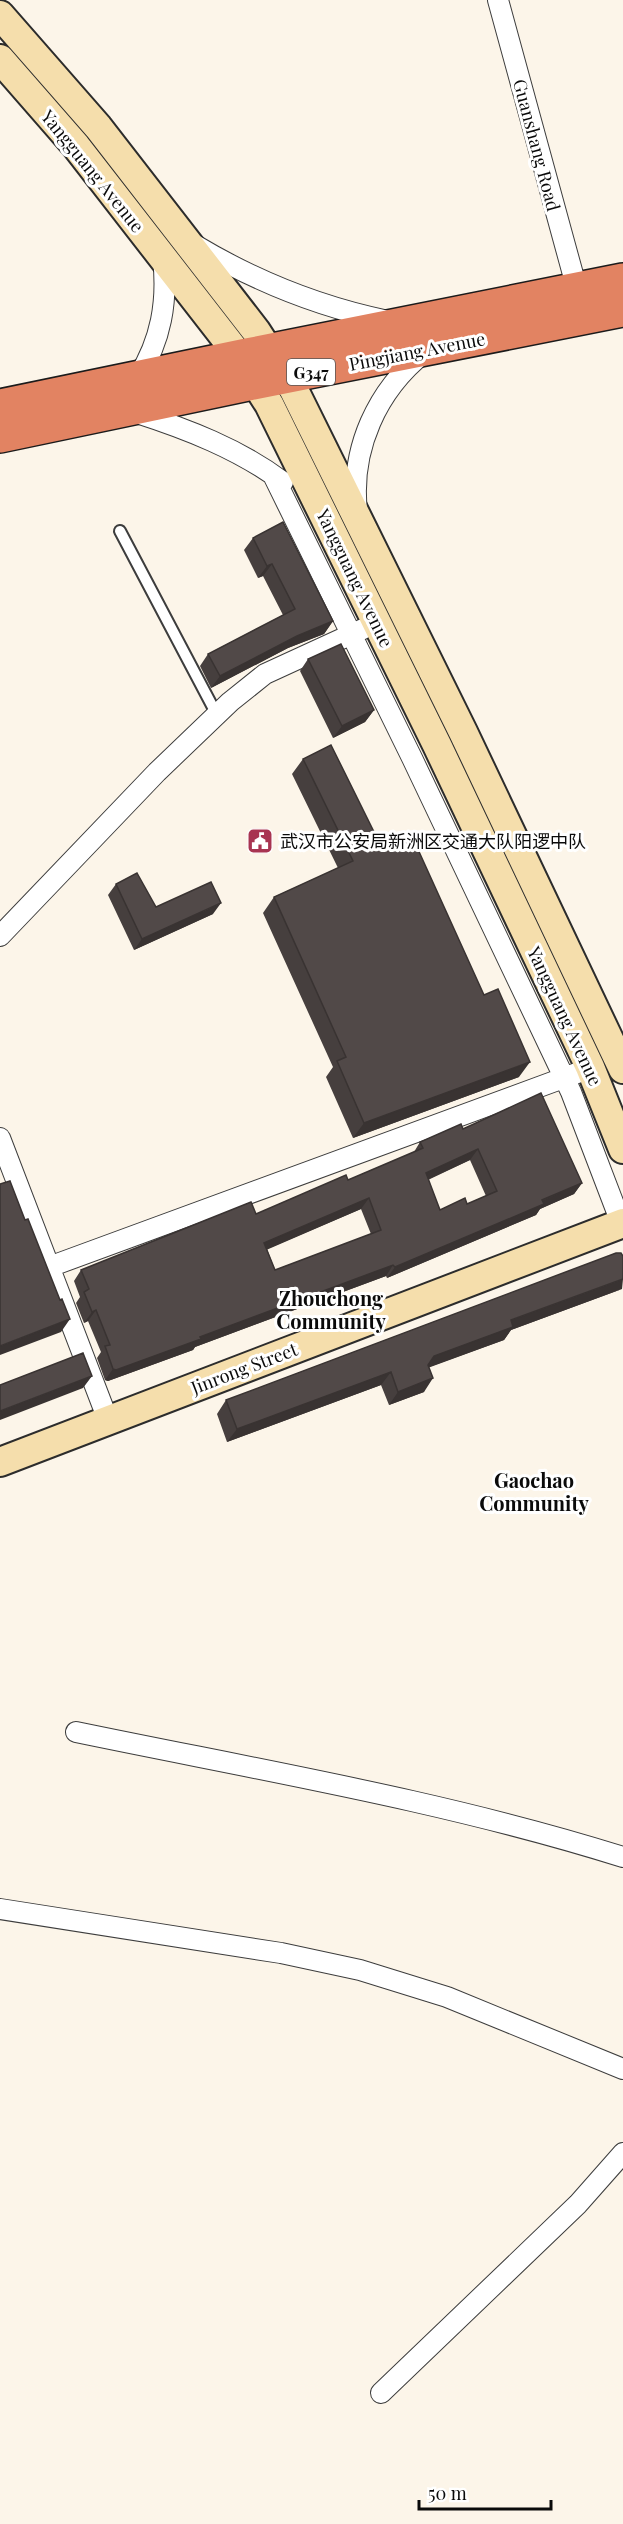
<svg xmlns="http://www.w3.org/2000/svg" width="623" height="2524" viewBox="0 0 623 2524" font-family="'Playfair Display','Noto Sans SC',serif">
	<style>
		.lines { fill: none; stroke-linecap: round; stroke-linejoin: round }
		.lane-casing { stroke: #3d3d3d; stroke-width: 14 }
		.street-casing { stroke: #3d3d3d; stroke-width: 22 }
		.secondary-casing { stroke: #2c2c2c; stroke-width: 32 }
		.highway-casing { stroke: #1b1b1b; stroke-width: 36 }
		.lane { stroke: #fff; stroke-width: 10 }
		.street { stroke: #fff; stroke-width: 20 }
		.secondary { stroke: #f5deac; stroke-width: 28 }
		.highway { stroke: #e28362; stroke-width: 33 }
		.wall { fill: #463f3e; fill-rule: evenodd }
		.shaded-wall { fill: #393332 }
		.building { fill: #514948; stroke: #393332; stroke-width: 1.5; fill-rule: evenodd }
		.labels { text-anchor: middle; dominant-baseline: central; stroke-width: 6; stroke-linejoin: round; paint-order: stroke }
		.shield { fill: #fff; stroke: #545454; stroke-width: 1.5 }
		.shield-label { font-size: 16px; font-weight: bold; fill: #0a0a0a }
		.street-label { font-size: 18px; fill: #0a0a0a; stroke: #fff }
		.poi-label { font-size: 18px; fill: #0a0a0a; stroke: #fff; text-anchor: start }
		.neighbourhood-label { font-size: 20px; font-weight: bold; fill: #0a0a0a; stroke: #fff }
	</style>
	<rect width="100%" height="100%" fill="#fcf5e9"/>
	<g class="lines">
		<g class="lane-casing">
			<path id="lane" d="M 120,531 L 217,715"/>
		</g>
		<g class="street-casing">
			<path id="street" d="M 498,0 L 577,289
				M 195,245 C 255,281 320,307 388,321
				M 138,377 C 161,340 168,302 163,258
				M 134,412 C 187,429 239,449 283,482
				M 273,475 L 412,758 L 571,1092 L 623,1228
				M 357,511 C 350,449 377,390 425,352
				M 0,936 L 157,772 L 230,702 L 265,674 L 363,629
				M 0,1138 L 108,1420
				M 49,1267 L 577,1073
				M 76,1732 C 259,1770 445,1801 623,1857
				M 0,1909 L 281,1953 L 360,1970 L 447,1997 L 623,2069
				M 381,2393 L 578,2204 L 623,2153"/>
		</g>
		<g class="secondary-casing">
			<path id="secondary" d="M 0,15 L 98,127 L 256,331 L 294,390 L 463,732 L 623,1069
				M 0,59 L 76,146 L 233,348 L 269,404 L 437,745 L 590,1067 L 623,1149
				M 0,1462 L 623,1223"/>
		</g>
		<g class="highway-casing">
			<path id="highway" d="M 0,406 L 247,355 L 623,280
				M 0,436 L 253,383 L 623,310"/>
		</g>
		<use href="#lane" class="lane"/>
		<use href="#street" class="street"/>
		<use href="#secondary" class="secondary"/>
		<use href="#highway" class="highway"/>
	</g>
	<path class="wall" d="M 253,538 L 333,621 L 324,634 L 288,648 L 211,688 L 200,666 L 208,654 L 283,615 L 263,576 L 258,578 L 244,550 Z
		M 308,659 L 374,710 L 365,722 L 333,738 L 300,671 Z
		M 303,759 L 382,848 L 519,1077 L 353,1138 L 326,1077 L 333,1067 L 263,913 L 274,897 L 338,868 L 292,774 Z
		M 116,884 L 156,907 L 213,914 L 134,950 L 108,895 Z
		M 463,1129 L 582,1183 L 574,1194 L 540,1209 L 536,1215 L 387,1278 L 386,1276 L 195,1347 L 193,1350 L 108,1381 L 105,1380 L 97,1358 L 101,1352 L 88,1321 L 84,1323 L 76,1303 L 80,1297 L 74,1281 L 81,1270 L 256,1214 L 348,1180 L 414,1152 L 420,1142 ZM 470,1160 L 486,1196 L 467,1204 L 440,1210 L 428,1180 ZM 361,1209 L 371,1234 L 275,1270 L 267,1249 Z
		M 622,1289 L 511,1330 L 504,1340 L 429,1367 L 424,1392 L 389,1405 L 381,1385 L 227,1442 L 217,1414 L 226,1400 Z"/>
	<path class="shaded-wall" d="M 272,564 L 263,576 L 258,578 L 267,566 Z
		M 333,621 L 324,634 L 288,648 L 211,688 L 220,676 L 297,636 Z
		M 374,710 L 365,722 L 333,738 L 342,726 Z
		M 221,903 L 213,914 L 134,950 L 142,939 Z
		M 530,1062 L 519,1077 L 353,1138 L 364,1123 Z
		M 478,1149 L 470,1160 L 418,1184 L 426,1173 Z
		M 582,1183 L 574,1194 L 540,1209 L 536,1215 L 387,1278 L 395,1267 Z
		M 369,1198 L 361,1209 L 257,1254 L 264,1243 Z
		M 393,1265 L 386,1276 L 195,1347 L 193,1350 L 108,1381 L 105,1380 L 113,1369 Z
		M 623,1279 L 622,1289 L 511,1330 L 504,1340 L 425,1369 L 434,1356 L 511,1320 Z
		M 96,1310 L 88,1321 L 84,1323 L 92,1312 Z
		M 70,1319 L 61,1332 L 0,1355 L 0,1346 Z
		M 391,1372 L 381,1385 L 227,1442 L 237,1429 Z
		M 92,1376 L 83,1388 L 0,1420 L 0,1411 Z
		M 433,1378 L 424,1392 L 389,1405 L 398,1392 Z"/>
	<path class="building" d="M 283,522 L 333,621 L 297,636 L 220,676 L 208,654 L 295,609 L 272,564 L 267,566 L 253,538 Z
		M 341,644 L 374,710 L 342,726 L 308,659 Z
		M 331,745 L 382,848 L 411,834 L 484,995 L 498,989 L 530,1062 L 364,1123 L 337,1061 L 346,1057 L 274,897 L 353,861 L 303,759 Z
		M 137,873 L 156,907 L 211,882 L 221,903 L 142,939 L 116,884 Z
		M 541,1093 L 582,1183 L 542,1200 L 544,1204 L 395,1267 L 393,1265 L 200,1337 L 201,1339 L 116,1370 L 113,1369 L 105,1346 L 110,1345 L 96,1310 L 92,1312 L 84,1292 L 89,1289 L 81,1270 L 251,1202 L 256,1214 L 346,1175 L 348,1180 L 423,1148 L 420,1142 L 461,1124 L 463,1129 ZM 478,1149 L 497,1191 L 467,1204 L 465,1198 L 440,1210 L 426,1173 ZM 369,1198 L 381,1230 L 275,1270 L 264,1243 Z
		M 10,1181 L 25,1220 L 28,1219 L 60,1300 L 62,1299 L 70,1319 L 0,1346 L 0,1184 Z
		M 616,1253 L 621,1253 L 623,1256 L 623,1279 L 511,1320 L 513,1327 L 434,1356 L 428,1365 L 433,1378 L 398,1392 L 391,1372 L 237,1429 L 226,1400 Z
		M 83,1353 L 92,1376 L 0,1411 L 0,1385 Z"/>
	<defs>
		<g id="civic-square" transform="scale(1.35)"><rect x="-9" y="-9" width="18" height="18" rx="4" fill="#a83451" stroke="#fff"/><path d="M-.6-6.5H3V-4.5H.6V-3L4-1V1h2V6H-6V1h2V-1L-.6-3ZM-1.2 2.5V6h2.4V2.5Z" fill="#fff"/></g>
	</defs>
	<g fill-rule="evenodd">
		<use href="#civic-square" x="260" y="841"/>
	</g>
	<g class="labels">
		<rect class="shield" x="287" y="359" width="48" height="26" rx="4.5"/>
		<g class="shield-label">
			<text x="311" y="372">G347</text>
		</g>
		<g class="street-label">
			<text transform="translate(537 145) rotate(75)">Guanshang Road</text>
			<text transform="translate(93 171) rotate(51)">Yangguang Avenue</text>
			<text transform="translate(417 351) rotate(-11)">Pingjiang Avenue</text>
			<text transform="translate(355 578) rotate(64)">Yangguang Avenue</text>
			<text transform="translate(565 1016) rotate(65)">Yangguang Avenue</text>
			<text transform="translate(244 1368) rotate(-21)">Jinrong Street</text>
		</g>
		<g class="poi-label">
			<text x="280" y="841">武汉市公安局新洲区交通大队阳逻中队</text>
		</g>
		<g class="neighbourhood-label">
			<text x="331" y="1297">Zhouchong<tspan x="331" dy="23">Community</tspan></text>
			<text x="534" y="1479">Gaochao<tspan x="534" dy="23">Community</tspan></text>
		</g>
	</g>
	<path d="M419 2500v9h132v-9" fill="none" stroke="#0a0a0a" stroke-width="3"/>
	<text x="428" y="2500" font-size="18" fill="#0a0a0a" stroke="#ffffff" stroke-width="4.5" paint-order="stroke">50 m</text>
</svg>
